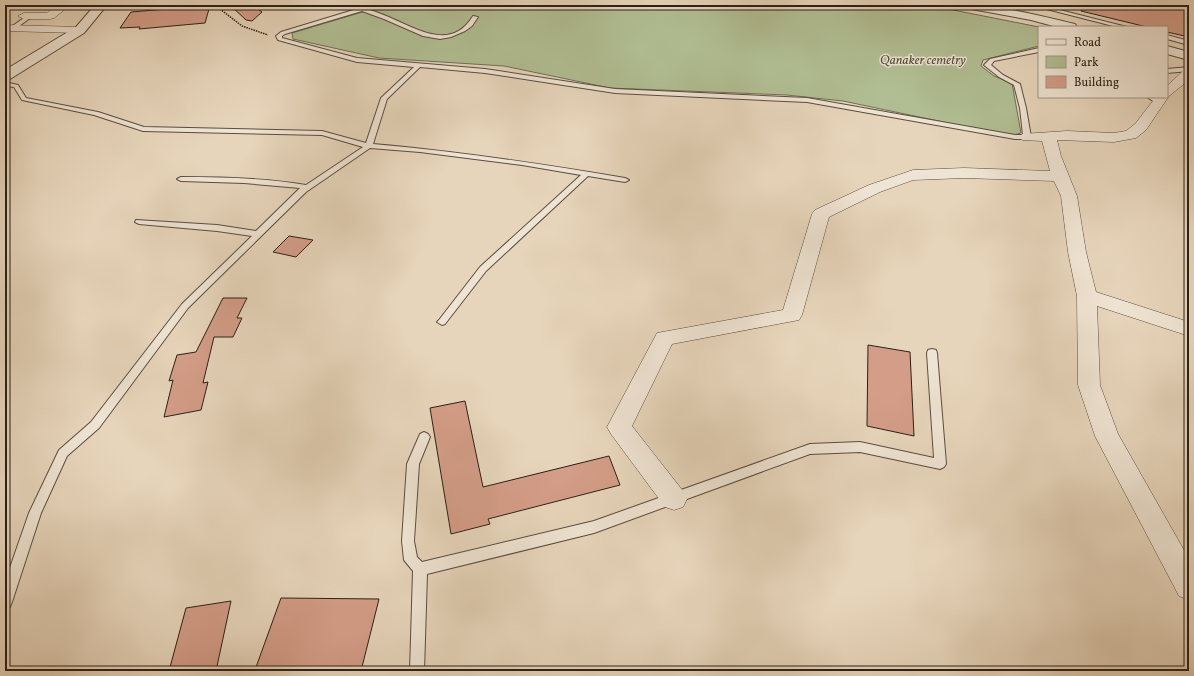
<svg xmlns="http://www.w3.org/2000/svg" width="1194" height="676" viewBox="0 0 1194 676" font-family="Vollkorn,serif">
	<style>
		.green { fill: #b1be93; stroke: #6e6f56 }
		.building { fill: #d49d88; stroke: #2b2018 }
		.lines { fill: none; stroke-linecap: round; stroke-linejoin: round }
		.service-casing { stroke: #5a4d41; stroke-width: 2 }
		.minor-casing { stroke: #5a4d41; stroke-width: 1 }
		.tertiary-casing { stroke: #5a4d41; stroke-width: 2 }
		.path { stroke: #2b2018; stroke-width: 1.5; stroke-dasharray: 1.5 1; stroke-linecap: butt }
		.service { fill: #efe4d3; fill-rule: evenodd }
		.minor { fill: #efe4d3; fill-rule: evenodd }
		.tertiary { fill: #efe4d3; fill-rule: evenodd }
		.labels { text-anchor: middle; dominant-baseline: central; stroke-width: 3; stroke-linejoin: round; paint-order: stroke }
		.far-park-label { font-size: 13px; font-style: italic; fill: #534f3d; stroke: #efe4d3 }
	</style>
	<rect width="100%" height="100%" fill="#e7d5bb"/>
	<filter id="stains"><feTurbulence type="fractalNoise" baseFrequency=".005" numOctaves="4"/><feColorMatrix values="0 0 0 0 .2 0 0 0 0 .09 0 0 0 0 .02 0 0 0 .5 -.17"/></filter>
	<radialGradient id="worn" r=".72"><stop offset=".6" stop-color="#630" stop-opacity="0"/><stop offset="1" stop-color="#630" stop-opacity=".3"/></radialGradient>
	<path class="green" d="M 386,5 L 928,5 L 1039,27 L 1039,46 L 983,60 L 981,66 L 994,76 L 1012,83 L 1021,133 L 1010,136 L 843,101 L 787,95 L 610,88 L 504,66 L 379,58 L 293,39 L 292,33 Z"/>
	<path class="building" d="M 189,5 L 204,5 L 207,9 L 209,9 L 205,23 L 139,29 L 140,27 L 120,28 L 131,12 L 190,7 Z
		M 230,5 L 252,5 L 262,12 L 252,21 L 246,20 Z
		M 1081,5 L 1189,5 L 1189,37 L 1167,32 L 1167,27 L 1147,27 L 1081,11 Z
		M 289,236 L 313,240 L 296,257 L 273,252 Z
		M 223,298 L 247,298 L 237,318 L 242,318 L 233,337 L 214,337 L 203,383 L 208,382 L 201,410 L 164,417 L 173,380 L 169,381 L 177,355 L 196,352 Z
		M 868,345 L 910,352 L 914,436 L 867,426 Z
		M 465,401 L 483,487 L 609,456 L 620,485 L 488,519 L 490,524 L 451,534 L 430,408 Z
		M 281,598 L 379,599 L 361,671 L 255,670 Z
		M 231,601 L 216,671 L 169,671 L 186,608 Z"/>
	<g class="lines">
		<g class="service-casing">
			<path id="service" d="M 205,5 L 213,5 L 207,8 Z
				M 370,5 L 378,5 L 367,9 C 376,12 385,15 393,19 C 421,31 452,50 473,16 L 478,17 L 472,26 L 465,31 L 451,37 L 440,39 L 423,36 L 384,19 L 362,11 L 285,34 L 282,36 L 282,38 L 357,58 L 485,69 L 615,89 L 807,98 L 1015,135 L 1023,135 L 1020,108 L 1014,85 L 999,77 L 984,65 L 990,59 L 1039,48 L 1039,52 L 994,61 L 991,65 L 1003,75 L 1020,84 L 1026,108 L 1031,137 L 1027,139 L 1015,139 L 807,102 L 615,93 L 485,73 L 420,67 L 387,99 L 373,144 C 458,151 541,164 625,178 L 629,180 L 625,182 L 588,176 L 486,271 L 445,324 L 442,325 L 437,322 L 439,320 L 480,267 L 581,175 L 522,165 L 420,152 L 370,148 L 306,192 L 188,308 L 99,428 L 67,456 L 41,513 L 12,602 L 10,607 L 5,609 L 5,582 L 29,513 L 59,450 L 91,422 L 182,304 L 252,236 L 217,231 L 139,224 L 135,222 L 136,220 L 217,225 L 256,231 L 300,188 L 244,183 L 181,181 L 177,179 L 181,177 C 223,177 264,178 306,185 L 363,147 L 322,135 L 143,131 L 94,115 L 22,100 L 14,87 L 5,86 L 5,82 L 18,85 L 26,98 L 98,112 L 144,127 L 322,131 L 366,143 L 381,98 L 414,67 L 357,62 L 278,40 L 276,36 L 281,32 Z
				M 1000,5 L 1006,5 L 999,12 L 995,12 L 995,10 Z
				M 1031,5 L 1040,5 L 1127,27 L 1117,27 Z
				M 28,15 L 33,16 L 15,29 L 11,29 L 11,27 Z
				M 1167,35 L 1189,41 L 1189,45 L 1167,39 Z
				M 1189,67 L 1189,71 L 1167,73 L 1167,69 Z
				M 1147,97 L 1154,97 L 1161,102 L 1156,103 Z
				M 932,349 L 936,350 L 937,353 L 946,464 L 944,467 L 940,469 L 860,452 L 810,454 L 594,533 L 427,574 L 424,671 L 410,671 L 413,571 L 404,560 L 402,541 L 407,464 L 420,434 L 424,432 L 428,434 L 430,437 L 419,464 L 414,541 L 417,557 L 422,562 L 594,521 L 810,444 L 860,442 L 934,458 L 927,353 L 928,350 Z"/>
		</g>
		<g class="minor-casing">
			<path id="minor" d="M 58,5 L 69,6 L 54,18 L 50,19 L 24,19 L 18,16 L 24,13 L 47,13 Z
				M 5,25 L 80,27 L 84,28 L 86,30 L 84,32 L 80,33 L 5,31 Z
				M 1189,69 L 1189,80 L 1169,96 L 1146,130 L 1136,138 L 1114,142 L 1057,140 L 1061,156 L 1077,196 L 1086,252 L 1096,292 L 1189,322 L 1189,336 L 1097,306 L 1100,385 L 1118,434 L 1189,559 L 1189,600 L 1179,596 L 1095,436 L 1078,385 L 1077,296 L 1068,252 L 1061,196 L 1054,181 L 964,178 L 913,180 L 880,192 L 829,217 L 802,315 L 799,320 L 672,344 L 632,426 L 683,491 L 687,499 L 683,507 L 674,510 L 665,507 L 611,434 L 607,427 L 657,333 L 783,310 L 812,214 L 815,210 L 869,185 L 913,170 L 964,168 L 1050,171 L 1042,141 L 1022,140 L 1020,137 L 1022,134 L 1067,131 L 1114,133 L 1126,131 L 1135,124 L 1156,97 L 1167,97 L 1167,86 L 1184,70 Z"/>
		</g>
		<g class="tertiary-casing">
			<path id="tertiary" d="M 95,5 L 107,5 L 84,33 L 10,79 L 5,80 L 5,70 L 76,27 Z
				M 960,5 C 1000,5 1037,15 1075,24 L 1077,27 L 1057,27 L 1031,20 L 966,8 Z
				M 1167,46 L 1189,52 L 1189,60 L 1167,54 Z"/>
		</g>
		<path class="path" d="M 220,9 L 242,26 L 268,35"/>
		<use href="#service" class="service"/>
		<use href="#minor" class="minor"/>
		<use href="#tertiary" class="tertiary"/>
	</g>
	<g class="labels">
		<g class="far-park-label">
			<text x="923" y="61">Qanaker cemetry</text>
		</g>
	</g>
	<rect width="1194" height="676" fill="none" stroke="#e7d5bb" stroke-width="20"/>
	<rect x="6" y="6" width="1182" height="664" fill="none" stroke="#2b2018" stroke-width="2"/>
	<rect x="10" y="10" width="1174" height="656" fill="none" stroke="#2b2018"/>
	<rect x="1038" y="26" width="130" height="72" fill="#efe4d3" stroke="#a19688"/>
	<rect x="1046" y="39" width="20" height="6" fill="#efe4d3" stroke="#a19688"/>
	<text x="1074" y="46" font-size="12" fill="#2b2018">Road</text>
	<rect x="1046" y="56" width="20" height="12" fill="#b1be93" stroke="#a19688"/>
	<text x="1074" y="66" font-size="12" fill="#2b2018">Park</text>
	<rect x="1046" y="76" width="20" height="12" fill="#d49d88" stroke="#a19688"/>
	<text x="1074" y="86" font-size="12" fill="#2b2018">Building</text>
	<rect width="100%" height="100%" filter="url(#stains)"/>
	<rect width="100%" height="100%" fill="url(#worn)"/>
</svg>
